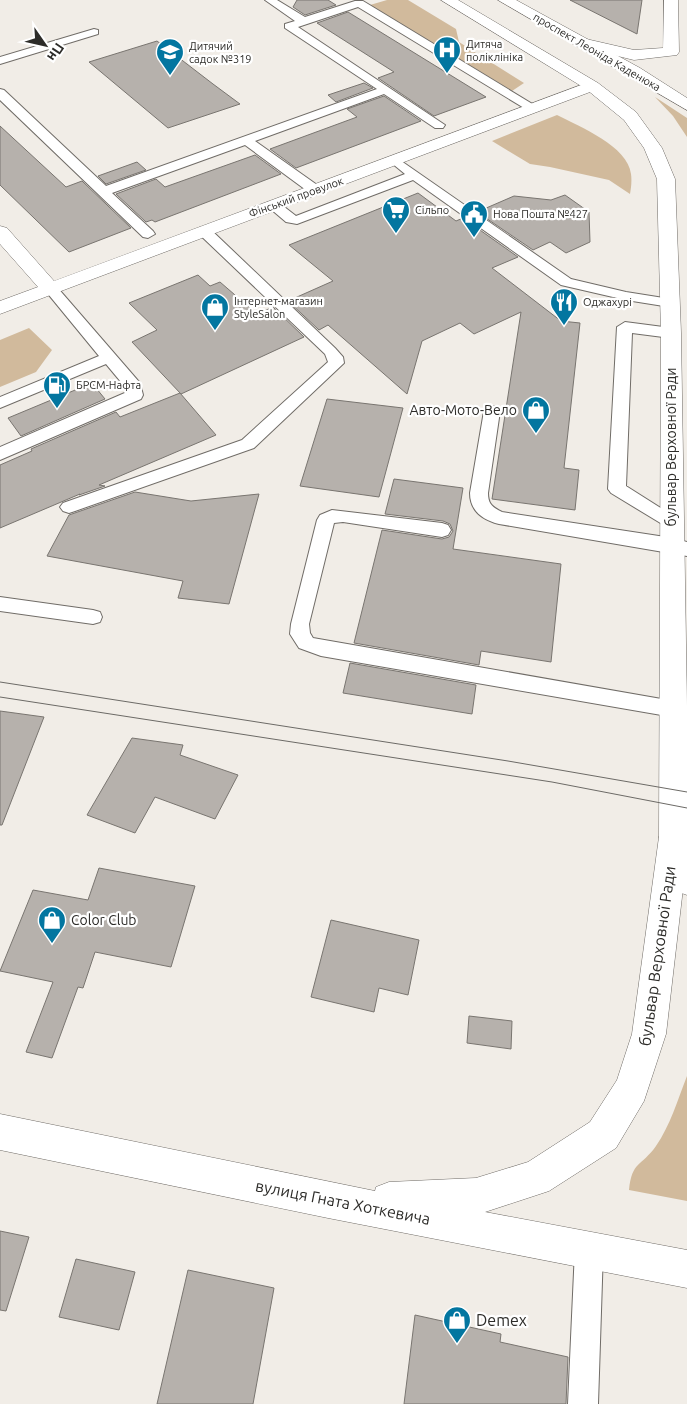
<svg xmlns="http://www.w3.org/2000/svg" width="687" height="1404" viewBox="0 0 687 1404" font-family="Ubuntu,sans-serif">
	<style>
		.green { fill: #d1ba9c }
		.building { fill: #b6b1ac; stroke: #797570 }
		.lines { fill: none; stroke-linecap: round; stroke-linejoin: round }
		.lane-casing { stroke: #706c67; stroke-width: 2 }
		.street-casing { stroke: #706c67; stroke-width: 1 }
		.secondary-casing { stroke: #706c67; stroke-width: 1 }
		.highway-casing { stroke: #706c67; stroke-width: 1 }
		.lane { fill: #fff; fill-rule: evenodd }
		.street { fill: #fff; fill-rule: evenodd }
		.secondary { fill: #fff; fill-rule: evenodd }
		.highway { fill: #fff; fill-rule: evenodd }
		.tram { stroke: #6c6a66; stroke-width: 1 }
		.labels { text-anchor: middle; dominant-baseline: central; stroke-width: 4.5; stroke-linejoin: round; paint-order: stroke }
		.far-poi-label { font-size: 11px; fill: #2d2c29; stroke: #fff; text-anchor: start }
		.far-street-label { font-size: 11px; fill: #2d2c29; stroke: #fff }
		.poi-label { font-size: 14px; fill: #2d2c29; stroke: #fff; text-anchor: end }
		.street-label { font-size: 14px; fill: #2d2c29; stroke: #fff }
		.near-street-label { font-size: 16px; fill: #2d2c29; stroke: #fff }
		.near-poi-label { font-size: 16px; fill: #2d2c29; stroke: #fff; text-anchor: start }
	</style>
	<rect width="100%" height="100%" fill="#f1ede7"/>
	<path class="green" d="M 387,0 L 408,0 L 456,29 L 459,42 L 524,83 L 512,91 L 370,5 Z
		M 655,97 L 687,118 L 687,137 L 673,116 Z
		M 557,115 C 580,127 628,146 631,174 C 632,181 631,188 630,194 L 609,180 L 550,167 L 530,164 L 492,141 Z
		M 29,328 L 52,350 L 36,372 L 0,387 L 0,340 Z
		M 687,1076 L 687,1201 L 629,1190 C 632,1161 641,1167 656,1146 C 670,1126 678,1099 687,1076 Z"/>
	<path class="building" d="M 297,0 L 328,0 L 336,5 L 305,15 L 293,7 Z
		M 570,0 L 642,0 L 637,34 Z
		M 348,12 L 486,97 L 434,116 L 378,78 L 394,72 L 317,23 Z
		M 157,41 L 213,84 L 240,104 L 168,128 L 89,62 Z
		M 364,83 L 373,88 L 336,102 L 328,95 Z
		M 384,96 L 421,121 L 296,168 L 270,149 L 357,117 L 347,109 Z
		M 0,126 L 66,187 L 82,181 L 131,228 L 69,252 L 0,185 Z
		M 255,155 L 281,174 L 155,222 L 152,220 L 146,222 L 116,194 L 156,179 L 165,187 Z
		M 137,162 L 146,170 L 106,184 L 98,176 Z
		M 418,193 L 456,221 L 463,218 L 518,257 L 492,268 L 561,321 L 580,323 L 564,468 L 579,470 L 575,510 L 492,499 L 521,312 L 474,334 L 460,323 L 422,341 L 407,394 L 328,325 L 319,330 L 288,301 L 333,281 L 289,245 Z
		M 565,195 L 589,212 L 590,242 L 566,253 L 550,242 L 533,250 L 477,212 L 514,196 L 551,200 Z
		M 198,275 L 210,286 L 220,282 L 257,314 L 273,307 L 304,337 L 181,394 L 132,342 L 157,330 L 129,303 Z
		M 92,383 L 105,399 L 21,436 L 8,418 Z
		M 180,393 L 216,435 L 99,485 L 105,486 L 79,495 L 80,494 L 0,528 L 0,465 L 32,451 L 31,449 L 116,412 L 120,417 Z
		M 327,399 L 403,408 L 379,497 L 300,486 Z
		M 394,479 L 463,488 L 453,549 L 561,564 L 551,662 L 481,651 L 479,665 L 354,643 L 382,530 L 442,539 L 449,537 L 453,531 L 450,524 L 443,521 L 385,514 Z
		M 135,492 L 191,501 L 259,494 L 229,604 L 178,598 L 183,581 L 47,556 L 69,515 Z
		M 350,663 L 476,685 L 472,714 L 343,693 Z
		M 0,711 L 44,717 L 2,825 L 0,825 Z
		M 132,738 L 183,745 L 180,755 L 238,775 L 215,819 L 155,797 L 135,833 L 87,815 Z
		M 99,868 L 195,886 L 171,967 L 95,952 L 83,988 L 78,987 L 52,1058 L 26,1052 L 53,982 L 0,971 L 33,890 L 88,900 Z
		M 331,920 L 419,940 L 408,995 L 379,988 L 374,1012 L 311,997 Z
		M 469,1016 L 512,1021 L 511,1049 L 467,1043 Z
		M 0,1231 L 29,1237 L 6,1311 L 0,1310 Z
		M 76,1259 L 135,1272 L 119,1330 L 59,1317 Z
		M 188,1270 L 274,1288 L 253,1404 L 157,1404 Z
		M 415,1315 L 501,1334 L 500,1342 L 568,1357 L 566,1404 L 404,1404 Z"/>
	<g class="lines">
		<g class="lane-casing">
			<path id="lane" d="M 265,0 L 277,0 L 305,17 L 355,1 L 363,1 L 539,108 L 533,112 L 529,111 L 358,7 L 298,27 L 445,125 L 443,128 L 435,128 L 384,94 L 255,141 L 320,187 L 322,190 L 320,193 L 310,193 L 245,145 L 112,193 L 153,231 L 155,234 L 148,238 L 143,237 L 0,100 L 0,89 L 4,90 L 106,186 L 377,89 L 285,28 L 285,24 L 295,21 Z
				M 94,29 L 98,30 L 98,34 L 0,64 L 0,57 Z
				M 394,156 L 571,279 L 626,292 L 670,299 L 677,303 L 670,307 L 626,300 L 561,285 L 413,180 L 297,224 L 286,222 L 266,205 L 268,202 L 278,202 L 296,216 L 405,174 L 388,160 Z
				M 204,227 L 209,228 L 335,348 L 343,357 L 344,363 L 254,448 L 75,511 L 69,513 L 63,511 L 60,507 L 63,503 L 242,440 L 328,362 L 325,354 L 199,234 L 197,231 L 199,228 Z
				M 51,285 L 56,286 L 140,383 L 143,395 L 141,399 L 0,460 L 0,447 L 127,392 L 126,388 L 106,364 L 0,408 L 0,397 L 99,356 L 44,289 Z
				M 625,322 L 671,328 L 679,333 L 671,338 L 632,333 L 626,486 L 678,519 L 681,524 L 678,529 L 672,530 L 611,493 L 608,489 L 617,327 Z
				M 492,406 L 498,407 L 500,411 L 488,493 C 488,504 492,507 502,512 L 672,538 L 687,542 L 687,556 L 499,524 C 483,520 470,511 470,493 L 484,411 L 486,407 Z
				M 332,510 L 442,523 L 448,525 L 451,530 L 448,535 L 442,537 L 343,522 L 334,523 L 309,624 L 310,633 L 313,638 L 673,701 L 680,703 L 683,709 L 680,715 L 673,717 L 321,656 L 299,648 L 290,634 L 291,624 L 317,520 L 320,515 Z
				M 0,597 L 93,610 L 100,612 L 102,617 L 100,622 L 93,624 L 0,611 Z
				M 589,1236 L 599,1240 L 603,1250 L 598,1404 L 568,1404 L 575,1250 L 579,1240 Z"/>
		</g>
		<g class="street-casing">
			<path id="street" d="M 592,81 L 600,86 L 598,89 L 0,314 L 0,301 L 38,287 L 0,244 L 0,226 L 7,228 L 54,281 Z"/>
		</g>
		<g class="secondary-casing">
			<path id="secondary" d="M 664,0 L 678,0 L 679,52 L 677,55 L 634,60 L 581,47 L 578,44 L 586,39 L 634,50 L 663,48 Z
				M 674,823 L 685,827 L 687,833 L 687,854 L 666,1034 L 644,1101 L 616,1148 L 549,1191 L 485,1212 L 687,1250 L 687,1288 L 328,1218 L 0,1150 L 0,1114 L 375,1191 L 376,1187 L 389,1182 L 476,1178 L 528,1162 L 590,1122 L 617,1080 L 632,1034 L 659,837 L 663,827 Z"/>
		</g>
		<g class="highway-casing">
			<path id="highway" d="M 441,0 L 458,0 L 598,83 L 636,112 L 662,148 L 675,179 L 681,333 L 687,706 L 687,895 L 676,891 L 659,837 L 661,333 L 657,179 L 644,148 L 624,120 L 586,89 Z
				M 498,0 L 516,0 L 640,68 L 687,98 L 687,110 Z"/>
		</g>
		<use href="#lane" class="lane"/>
		<use href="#street" class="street"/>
		<use href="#secondary" class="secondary"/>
		<use href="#highway" class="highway"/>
		<path class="tram" d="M 0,682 L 508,761 L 687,792
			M 0,697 L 552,782 L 687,808"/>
	</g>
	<defs>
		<g id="hospital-pin" transform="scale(1.4375)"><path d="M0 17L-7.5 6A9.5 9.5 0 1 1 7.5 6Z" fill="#0376a0" stroke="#fff"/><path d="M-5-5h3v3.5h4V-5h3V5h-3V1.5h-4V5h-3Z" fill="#fff"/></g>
		<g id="school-pin" transform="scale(1.4375)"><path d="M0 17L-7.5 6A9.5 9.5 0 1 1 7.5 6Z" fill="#0376a0" stroke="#fff"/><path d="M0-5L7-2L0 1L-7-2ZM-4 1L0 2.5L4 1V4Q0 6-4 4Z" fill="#fff"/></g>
		<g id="supermarket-pin" transform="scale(1.4375)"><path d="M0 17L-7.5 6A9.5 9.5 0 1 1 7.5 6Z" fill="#0376a0" stroke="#fff"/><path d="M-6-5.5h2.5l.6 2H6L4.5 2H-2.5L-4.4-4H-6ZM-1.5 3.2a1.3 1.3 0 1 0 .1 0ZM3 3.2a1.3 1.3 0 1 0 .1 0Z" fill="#fff"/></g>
		<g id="civic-pin" transform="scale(1.4375)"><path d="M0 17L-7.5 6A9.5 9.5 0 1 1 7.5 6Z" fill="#0376a0" stroke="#fff"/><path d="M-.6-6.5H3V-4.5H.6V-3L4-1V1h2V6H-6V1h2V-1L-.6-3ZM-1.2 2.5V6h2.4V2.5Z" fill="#fff"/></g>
		<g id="restaurant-pin" transform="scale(1.4375)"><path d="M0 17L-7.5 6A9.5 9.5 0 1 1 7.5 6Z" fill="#0376a0" stroke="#fff"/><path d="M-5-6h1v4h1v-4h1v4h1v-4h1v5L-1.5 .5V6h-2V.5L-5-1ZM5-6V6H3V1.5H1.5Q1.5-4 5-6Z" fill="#fff"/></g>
		<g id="shop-pin" transform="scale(1.4375)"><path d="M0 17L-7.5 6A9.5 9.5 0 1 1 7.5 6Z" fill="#0376a0" stroke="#fff"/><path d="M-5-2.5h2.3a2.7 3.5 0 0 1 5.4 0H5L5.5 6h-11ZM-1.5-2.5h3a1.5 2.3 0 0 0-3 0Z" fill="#fff"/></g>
		<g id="fuel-pin" transform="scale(1.4375)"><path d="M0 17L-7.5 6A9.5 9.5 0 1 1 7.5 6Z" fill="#0376a0" stroke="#fff"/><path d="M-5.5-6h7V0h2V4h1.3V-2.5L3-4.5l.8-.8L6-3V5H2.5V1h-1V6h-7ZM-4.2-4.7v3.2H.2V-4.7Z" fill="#fff"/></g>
	</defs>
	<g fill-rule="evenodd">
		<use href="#hospital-pin" x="447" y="50"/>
		<use href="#school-pin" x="170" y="52"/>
		<use href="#supermarket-pin" x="396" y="210"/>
		<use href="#civic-pin" x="474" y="214"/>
		<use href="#restaurant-pin" x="564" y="302"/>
		<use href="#shop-pin" x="215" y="307"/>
		<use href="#fuel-pin" x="57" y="385"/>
		<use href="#shop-pin" x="536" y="410"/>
		<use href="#shop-pin" x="52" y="920"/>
		<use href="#shop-pin" x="457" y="1320"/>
	</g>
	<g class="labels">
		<g class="far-poi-label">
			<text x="466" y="44">Дитяча<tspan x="466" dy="13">поліклініка</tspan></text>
			<text x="189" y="46">Дитячий<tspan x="189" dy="13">садок №319</tspan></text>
			<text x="415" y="210">Сільпо</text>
			<text x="493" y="214">Нова Пошта №427</text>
			<text x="234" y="301">Інтернет-магазин<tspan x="234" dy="13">StyleSalon</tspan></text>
			<text x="583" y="302">Оджахурі</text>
			<text x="76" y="385">БРСМ-Нафта</text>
		</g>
		<g class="far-street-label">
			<text transform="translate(597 52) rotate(30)">проспект Леоніда Каденюка</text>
			<text transform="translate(296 197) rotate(-20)">Фінський провулок</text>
		</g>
		<g class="poi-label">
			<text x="517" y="410">Авто-Мото-Вело</text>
			<text x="71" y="920" text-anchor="start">Color Club</text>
		</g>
		<g class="street-label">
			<text transform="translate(671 447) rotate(-90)">бульвар Верховної Ради</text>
		</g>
		<g class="near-street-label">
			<text transform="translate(657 956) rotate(-82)">бульвар Верховної Ради</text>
			<text transform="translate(343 1202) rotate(11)">вулиця Гната Хоткевича</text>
		</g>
		<g class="near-poi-label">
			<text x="476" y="1320">Demex</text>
		</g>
	</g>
	<g transform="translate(45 45) rotate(124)" stroke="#ffffff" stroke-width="4" paint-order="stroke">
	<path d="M0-4L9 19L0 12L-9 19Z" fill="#2d2c29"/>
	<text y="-8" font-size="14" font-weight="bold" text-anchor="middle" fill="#2d2c29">Пн</text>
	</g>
</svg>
